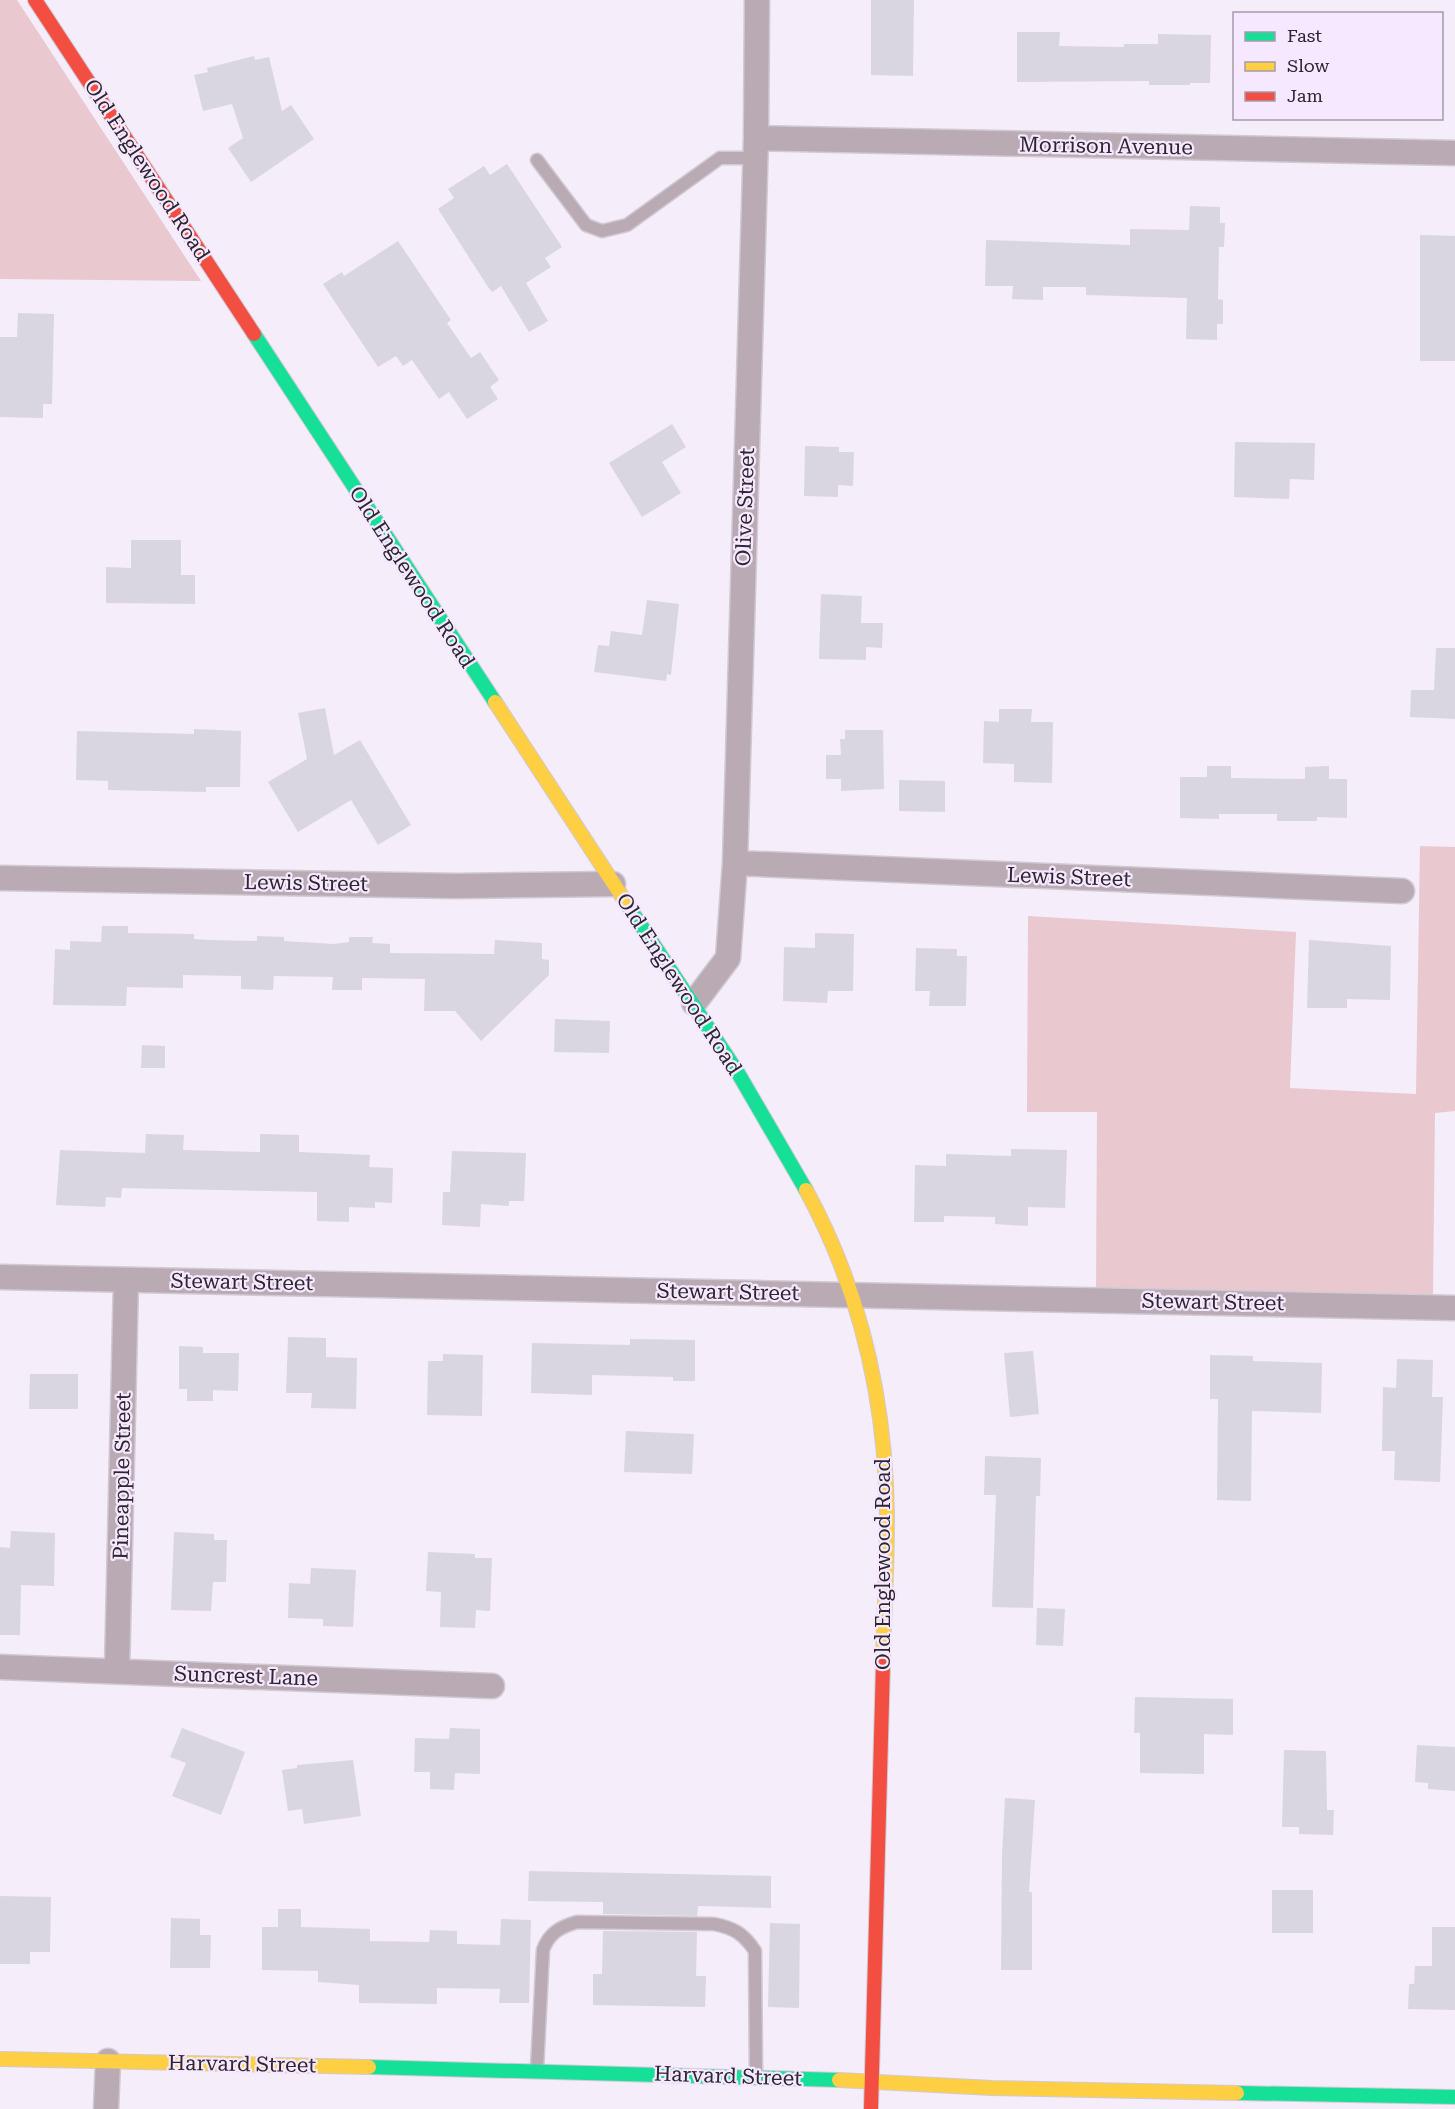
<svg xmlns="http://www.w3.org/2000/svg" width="1455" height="2109" viewBox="0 0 1455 2109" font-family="'Roboto Serif',serif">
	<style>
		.green { fill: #e9c9cf }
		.building { fill: #d9d6e2 }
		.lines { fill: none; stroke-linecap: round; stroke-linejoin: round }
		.lane-casing { stroke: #d0cad4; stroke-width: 15 }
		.street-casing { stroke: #d0cad4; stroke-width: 27 }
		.fast-casing { stroke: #d0cad4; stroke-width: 16 }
		.slow-casing { stroke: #d0cad4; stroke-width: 16 }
		.jam-casing { stroke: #d0cad4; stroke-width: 16 }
		.lane { stroke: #b9aab3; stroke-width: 12 }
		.street { stroke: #b9aab3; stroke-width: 24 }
		.fast { stroke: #16e098; stroke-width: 14 }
		.slow { stroke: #ffcf43; stroke-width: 14 }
		.jam { stroke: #f24e42; stroke-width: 14 }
		.labels { text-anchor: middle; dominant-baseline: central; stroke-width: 4.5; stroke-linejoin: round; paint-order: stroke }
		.street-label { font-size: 21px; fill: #2c2630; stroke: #f6e8fe }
	</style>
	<rect width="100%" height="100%" fill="#f5edf9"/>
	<path class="green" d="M 0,0 L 17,0 L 201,281 L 0,279 Z
		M 1420,846 L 1455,847 L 1455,1111 L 1435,1113 L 1433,1297 L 1096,1290 L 1097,1112 L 1027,1112 L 1028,916 L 1296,932 L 1290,1088 L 1416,1094 Z"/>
	<path class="building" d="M 871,0 L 914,0 L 913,76 L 871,75 Z
		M 1017,32 L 1060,32 L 1059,46 L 1124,47 L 1124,44 L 1158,44 L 1158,34 L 1211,35 L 1210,83 L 1190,83 L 1190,85 L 1149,85 L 1149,81 L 1017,82 Z
		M 254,56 L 255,60 L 269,57 L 282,111 L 291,105 L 314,139 L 251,182 L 228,148 L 243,138 L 232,104 L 203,111 L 194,75 L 208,72 L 207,68 Z
		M 507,164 L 562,247 L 545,258 L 551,267 L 526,283 L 548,321 L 529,332 L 501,286 L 492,292 L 488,287 L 438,209 L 454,198 L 448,189 L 484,166 L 490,175 Z
		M 1190,206 L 1220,207 L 1220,223 L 1225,223 L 1224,247 L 1219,247 L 1218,299 L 1223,300 L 1223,324 L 1217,324 L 1217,340 L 1186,339 L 1187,298 L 1086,295 L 1086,287 L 1043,287 L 1043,300 L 1012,299 L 1013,286 L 985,286 L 986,240 L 1130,245 L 1130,229 L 1189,230 Z
		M 1420,235 L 1455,236 L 1455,361 L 1420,361 Z
		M 398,241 L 451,320 L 447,323 L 471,358 L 480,352 L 499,380 L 490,387 L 498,399 L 467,419 L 449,392 L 439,399 L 412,360 L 403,366 L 396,356 L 378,367 L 323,284 L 342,272 L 344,276 Z
		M 18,313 L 54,314 L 52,404 L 43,404 L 43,418 L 0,417 L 0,337 L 17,337 Z
		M 672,424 L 686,447 L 662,462 L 681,493 L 642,517 L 609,463 Z
		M 1235,442 L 1315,443 L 1314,480 L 1290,479 L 1289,499 L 1234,497 Z
		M 805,446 L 839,447 L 839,452 L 854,452 L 853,486 L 838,485 L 838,497 L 804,496 Z
		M 131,540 L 181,540 L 181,575 L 195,575 L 195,604 L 106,603 L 106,567 L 131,568 Z
		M 821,594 L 862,596 L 861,623 L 883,623 L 882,648 L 866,647 L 866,660 L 819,659 Z
		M 647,600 L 679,604 L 671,675 L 667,674 L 666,681 L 594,672 L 598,645 L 609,646 L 611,631 L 642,635 Z
		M 1436,648 L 1455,648 L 1455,719 L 1410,717 L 1411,690 L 1434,690 Z
		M 325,708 L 334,755 L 360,740 L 411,825 L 378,845 L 351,800 L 298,832 L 268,782 L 307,759 L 298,713 Z
		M 999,709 L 1032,709 L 1031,722 L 1053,722 L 1052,783 L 1014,782 L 1014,764 L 983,763 L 984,721 L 999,722 Z
		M 194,729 L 241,731 L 240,787 L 206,787 L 206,792 L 108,790 L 108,781 L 76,780 L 77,731 L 194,734 Z
		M 845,730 L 883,730 L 884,789 L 841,791 L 841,779 L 826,779 L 826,755 L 841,755 L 840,739 L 845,739 Z
		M 1207,766 L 1231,766 L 1231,778 L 1305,779 L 1305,767 L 1329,766 L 1329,779 L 1347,779 L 1347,818 L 1317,817 L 1317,821 L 1277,821 L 1277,814 L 1219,814 L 1219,819 L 1180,818 L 1180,777 L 1207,777 Z
		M 899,780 L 945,781 L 945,812 L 899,811 Z
		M 102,926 L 128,926 L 128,933 L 194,934 L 194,939 L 210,940 L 257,941 L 257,936 L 284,937 L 284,941 L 334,944 L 349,942 L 349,937 L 373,937 L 372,943 L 390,944 L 390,953 L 494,954 L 495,940 L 542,943 L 542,959 L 549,960 L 549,975 L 481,1041 L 455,1011 L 424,1011 L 425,979 L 362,978 L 362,990 L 332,990 L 333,977 L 274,976 L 273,990 L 241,989 L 241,976 L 183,975 L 183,988 L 127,987 L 126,1006 L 53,1005 L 55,949 L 70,950 L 70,941 L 101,942 Z
		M 815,933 L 854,934 L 853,991 L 828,991 L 827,1003 L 783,1001 L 784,947 L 815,948 Z
		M 1309,940 L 1391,946 L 1390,1000 L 1347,999 L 1347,1008 L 1307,1008 Z
		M 916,948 L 957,949 L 957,956 L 967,956 L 966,1006 L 929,1006 L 930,991 L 915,991 Z
		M 555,1019 L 610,1021 L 609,1053 L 554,1052 Z
		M 142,1045 L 165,1046 L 165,1068 L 141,1068 Z
		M 146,1134 L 184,1135 L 183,1150 L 260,1152 L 260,1134 L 299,1135 L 299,1152 L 370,1155 L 369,1167 L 393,1168 L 392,1203 L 375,1202 L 375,1208 L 349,1207 L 349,1222 L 317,1221 L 317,1192 L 122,1188 L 121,1198 L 106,1197 L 105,1207 L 56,1205 L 60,1150 L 145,1153 Z
		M 1011,1149 L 1067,1150 L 1065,1208 L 1028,1207 L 1028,1226 L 995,1224 L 995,1217 L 944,1216 L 944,1222 L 914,1222 L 915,1165 L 946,1166 L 946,1154 L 1011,1156 Z
		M 452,1151 L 526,1153 L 524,1201 L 509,1201 L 509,1206 L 481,1204 L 480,1227 L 442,1225 L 443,1192 L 450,1192 Z
		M 288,1337 L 326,1338 L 326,1357 L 357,1358 L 356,1409 L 311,1408 L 312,1393 L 286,1393 Z
		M 630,1339 L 695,1340 L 695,1381 L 673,1381 L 673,1377 L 592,1375 L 592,1395 L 531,1393 L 532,1343 L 630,1345 Z
		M 179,1346 L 203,1347 L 203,1353 L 239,1353 L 238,1391 L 213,1390 L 213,1401 L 187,1401 L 187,1389 L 179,1389 Z
		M 1033,1351 L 1039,1414 L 1010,1417 L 1004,1353 Z
		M 443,1354 L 483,1355 L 482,1416 L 427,1415 L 428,1361 L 443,1361 Z
		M 1210,1355 L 1253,1356 L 1253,1361 L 1322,1363 L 1321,1413 L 1252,1411 L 1251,1501 L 1217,1500 L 1218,1399 L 1210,1399 Z
		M 1397,1359 L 1433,1360 L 1432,1397 L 1443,1397 L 1440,1482 L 1394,1480 L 1395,1451 L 1382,1451 L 1383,1387 L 1396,1388 Z
		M 30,1374 L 78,1374 L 78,1409 L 29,1409 Z
		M 626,1431 L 694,1434 L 692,1474 L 624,1472 Z
		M 985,1456 L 1041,1458 L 1040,1496 L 1036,1496 L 1033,1608 L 992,1607 L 996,1495 L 984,1495 Z
		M 11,1531 L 55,1533 L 54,1586 L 21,1585 L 20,1635 L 0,1635 L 0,1547 L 10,1548 Z
		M 174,1532 L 214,1534 L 214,1540 L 227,1540 L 226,1582 L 213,1582 L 211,1611 L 171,1610 Z
		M 428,1552 L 475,1554 L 475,1558 L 492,1558 L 490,1611 L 476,1610 L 475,1628 L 440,1627 L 441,1592 L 426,1591 Z
		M 311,1568 L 356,1570 L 353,1627 L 323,1626 L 323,1619 L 288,1618 L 289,1583 L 310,1584 Z
		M 1037,1608 L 1065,1609 L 1063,1646 L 1036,1645 Z
		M 1135,1697 L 1233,1699 L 1233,1735 L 1204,1734 L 1204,1774 L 1140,1773 L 1140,1733 L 1134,1733 Z
		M 182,1728 L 245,1752 L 221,1815 L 172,1796 L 186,1763 L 170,1757 Z
		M 450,1728 L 480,1729 L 480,1774 L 455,1773 L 454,1790 L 430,1789 L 430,1772 L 414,1772 L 415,1738 L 449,1739 Z
		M 1417,1745 L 1455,1747 L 1455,1791 L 1428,1789 L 1428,1783 L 1415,1782 Z
		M 1284,1750 L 1326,1751 L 1327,1810 L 1334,1810 L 1333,1835 L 1299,1834 L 1299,1827 L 1282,1827 Z
		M 353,1760 L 361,1816 L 304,1824 L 302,1809 L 288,1811 L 282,1770 L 297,1768 L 297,1765 Z
		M 1005,1798 L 1035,1800 L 1029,1892 L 1032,1892 L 1032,1970 L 1001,1970 L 1002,1855 Z
		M 529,1871 L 771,1876 L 771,1908 L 698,1906 L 697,1916 L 603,1914 L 603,1902 L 528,1901 Z
		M 1272,1890 L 1313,1890 L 1313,1933 L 1272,1933 Z
		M 0,1896 L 51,1897 L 50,1952 L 30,1952 L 30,1964 L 0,1964 Z
		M 278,1909 L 301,1909 L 301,1927 L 370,1929 L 370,1941 L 429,1942 L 430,1930 L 457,1931 L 457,1944 L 500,1945 L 501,1919 L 531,1920 L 529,2003 L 499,2003 L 500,1989 L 437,1988 L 437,2004 L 359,2003 L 359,1985 L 318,1982 L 318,1971 L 262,1970 L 262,1927 L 278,1927 Z
		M 171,1918 L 200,1919 L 200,1935 L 211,1935 L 210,1968 L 170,1968 Z
		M 770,1923 L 800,1924 L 799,2008 L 768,2007 Z
		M 1432,1927 L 1455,1927 L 1455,2010 L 1408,2009 L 1409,1984 L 1414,1984 L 1415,1966 L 1432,1966 Z
		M 603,1931 L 697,1932 L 696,1976 L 706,1976 L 705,2007 L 593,2005 L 593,1974 L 602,1974 Z"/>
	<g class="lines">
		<g class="lane-casing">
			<path id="lane" d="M 537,160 L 586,225 L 602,231 L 627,225 L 720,158 L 756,158
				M 537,2069 L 543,1950 C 549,1933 560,1927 577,1922 L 714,1924 C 734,1928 744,1934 755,1951 L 756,2074"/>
		</g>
		<g class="street-casing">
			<path id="street" d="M 756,138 L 1455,153
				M 735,863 L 1402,891
				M 0,878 L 457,886 L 613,884
				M 694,1003 L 728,958 L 735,863 L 756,138 L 757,0
				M 0,1277 L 1455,1308
				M 0,1667 L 492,1686
				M 117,1671 L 126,1280
				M 106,2109 L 108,2061"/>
		</g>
		<g class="fast-casing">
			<path id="fast" d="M 254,334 L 495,702
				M 625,901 L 738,1073 L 806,1190
				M 369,2067 L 839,2080
				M 1237,2093 L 1455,2097"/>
		</g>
		<g class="slow-casing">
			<path id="slow" d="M 495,702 L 625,901
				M 806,1190 C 861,1291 886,1403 887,1518 C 887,1567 884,1615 883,1664
				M 0,2059 L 369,2067
				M 839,2080 L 992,2088 L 1237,2093"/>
		</g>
		<g class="jam-casing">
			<path id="jam" d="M 35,0 L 254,334
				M 871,2109 L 883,1664"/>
		</g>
		<use href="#lane" class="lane"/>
		<use href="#street" class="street"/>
		<use href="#fast" class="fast"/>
		<use href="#slow" class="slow"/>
		<use href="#jam" class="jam"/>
	</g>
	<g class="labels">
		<g class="street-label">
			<text transform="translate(1106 146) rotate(1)">Morrison Avenue</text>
			<text transform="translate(147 170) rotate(57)">Old Englewood Road</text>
			<text transform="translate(745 507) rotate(-88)">Olive Street</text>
			<text transform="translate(412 577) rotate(57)">Old Englewood Road</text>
			<text transform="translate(1069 877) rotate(2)">Lewis Street</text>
			<text transform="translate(306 883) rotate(1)">Lewis Street</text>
			<text transform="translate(679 984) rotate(57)">Old Englewood Road</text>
			<text transform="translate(242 1282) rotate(1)">Stewart Street</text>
			<text transform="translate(728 1292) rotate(1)">Stewart Street</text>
			<text transform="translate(1213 1302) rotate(1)">Stewart Street</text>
			<text transform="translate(122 1476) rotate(-89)">Pineapple Street</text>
			<text transform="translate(883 1564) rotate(-90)">Old Englewood Road</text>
			<text transform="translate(246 1676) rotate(2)">Suncrest Lane</text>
			<text transform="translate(242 2064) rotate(1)">Harvard Street</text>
			<text transform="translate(728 2076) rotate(2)">Harvard Street</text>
		</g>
	</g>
	<rect x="1233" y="12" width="210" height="108" fill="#f6e8fe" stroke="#a59aac" stroke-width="1.5"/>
	<rect x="1245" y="32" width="30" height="9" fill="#16e098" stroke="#a59aac" stroke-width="1.5"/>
	<text x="1287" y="42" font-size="18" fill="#2c2630">Fast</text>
	<rect x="1245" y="62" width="30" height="9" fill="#ffcf43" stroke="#a59aac" stroke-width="1.5"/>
	<text x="1287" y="72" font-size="18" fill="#2c2630">Slow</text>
	<rect x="1245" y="92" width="30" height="9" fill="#f24e42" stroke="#a59aac" stroke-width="1.5"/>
	<text x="1287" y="102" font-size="18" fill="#2c2630">Jam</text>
</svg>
